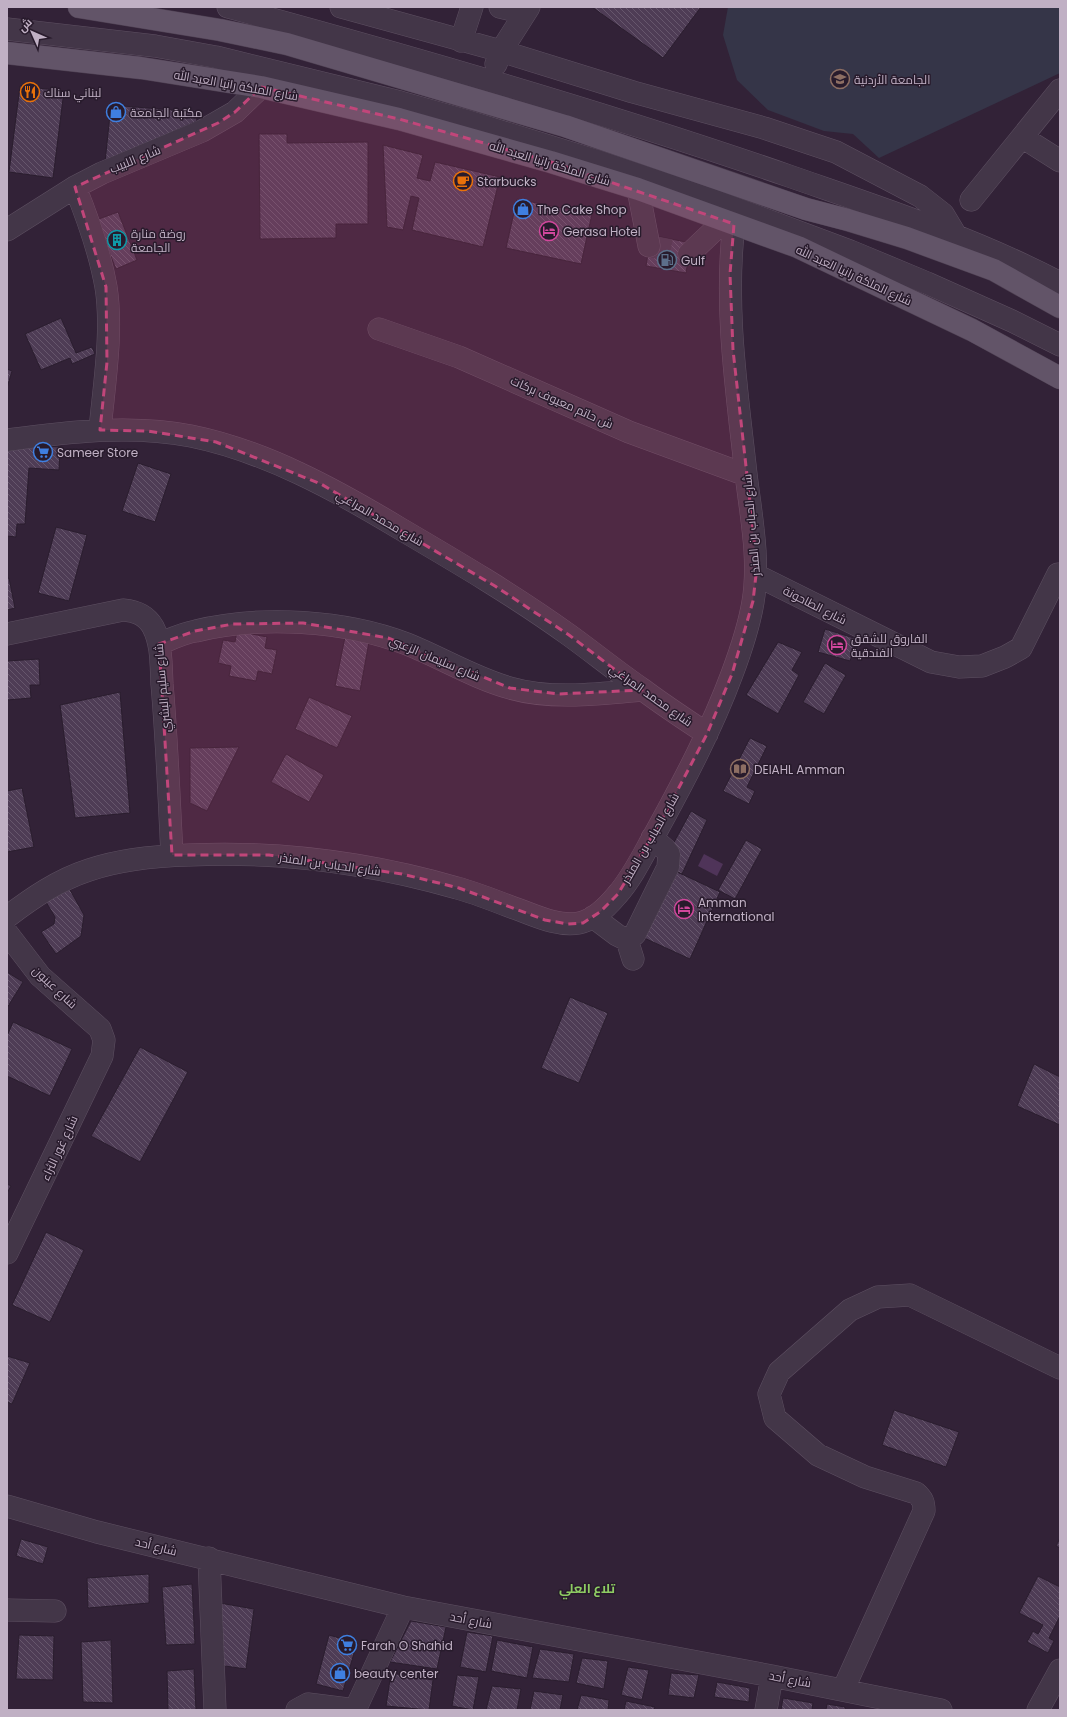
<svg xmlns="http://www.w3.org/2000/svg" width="1067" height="1717" viewBox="0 0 1067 1717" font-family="Poppins,Cairo,sans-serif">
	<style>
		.pitch { fill: #353548 }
		.water { fill: #4f3459 }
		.building { fill: url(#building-back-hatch); stroke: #2a1d2e }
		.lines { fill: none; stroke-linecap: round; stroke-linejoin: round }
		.minor-tunnel { stroke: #47374c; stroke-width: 22; stroke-dasharray: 22 11; stroke-linecap: butt }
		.minor-casing { stroke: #5e5062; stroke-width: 23 }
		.major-casing { stroke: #4d3f51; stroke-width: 23 }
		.minor { stroke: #433648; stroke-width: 22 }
		.major { stroke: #625468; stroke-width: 22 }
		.marked { fill: #c1467a; fill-opacity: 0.2; stroke: #c1467a; stroke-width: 3; stroke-dasharray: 8 5; stroke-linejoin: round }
		.labels { text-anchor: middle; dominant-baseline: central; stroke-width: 3; stroke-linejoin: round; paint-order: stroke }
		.poi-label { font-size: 12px; fill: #c0b0c4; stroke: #281b2c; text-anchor: start }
		.street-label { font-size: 12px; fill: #c0b0c4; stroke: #281b2c }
		.neighbourhood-label { font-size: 13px; font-weight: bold; fill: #8ecc63; stroke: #281b2c }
	</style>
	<defs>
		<pattern id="building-back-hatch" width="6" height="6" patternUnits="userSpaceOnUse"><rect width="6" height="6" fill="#4e3c55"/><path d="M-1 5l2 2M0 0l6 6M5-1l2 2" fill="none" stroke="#66566c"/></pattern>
	</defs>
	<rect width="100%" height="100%" fill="#322237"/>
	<path class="pitch" d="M 728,7 L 1060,7 L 1060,73 L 879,158 L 853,134 L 824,131 L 768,110 L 737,80 L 723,35 Z"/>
	<path class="water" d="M 704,854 L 723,864 L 717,876 L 698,866 Z"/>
	<path class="building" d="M 592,7 L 701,7 L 663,58 Z
		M 20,86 L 64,91 L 53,178 L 9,172 Z
		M 111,105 L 196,112 L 197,121 L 105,162 Z
		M 259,134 L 287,134 L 287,143 L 368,142 L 368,224 L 336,224 L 336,238 L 260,239 Z
		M 383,145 L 423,155 L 417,178 L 430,181 L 435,162 L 500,177 L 483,247 L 412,230 L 419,198 L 411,196 L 403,230 L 387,227 Z
		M 517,199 L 592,214 L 581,264 L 506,248 Z
		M 118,212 L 137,260 L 116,269 L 96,220 Z
		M 651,235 L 691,243 L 686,273 L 646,266 Z
		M 61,318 L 76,353 L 92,347 L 95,354 L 72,364 L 70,358 L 41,370 L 25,334 Z
		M 7,369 L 12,371 L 7,388 Z
		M 7,444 L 60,447 L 59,470 L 29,468 L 25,524 L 17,524 L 16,537 L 7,536 Z
		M 138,463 L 171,474 L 155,522 L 122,511 Z
		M 56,527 L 87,535 L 69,601 L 38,593 Z
		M 9,578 L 15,608 L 7,610 L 7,579 Z
		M 825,629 L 857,639 L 850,661 L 818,652 Z
		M 237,631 L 267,637 L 265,648 L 277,650 L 272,674 L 258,671 L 256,681 L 229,676 L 231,666 L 218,663 L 223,640 L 235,642 Z
		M 345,637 L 369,642 L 360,691 L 335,686 Z
		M 778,642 L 802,652 L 792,670 L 799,675 L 778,714 L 746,695 Z
		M 39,659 L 40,685 L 30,685 L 31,698 L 7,700 L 7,661 Z
		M 825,663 L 846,675 L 824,714 L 803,702 Z
		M 120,692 L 130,813 L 75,818 L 60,705 Z
		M 309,697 L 352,716 L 337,748 L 295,729 Z
		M 750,738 L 767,746 L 747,787 L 755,791 L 749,804 L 723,791 Z
		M 239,747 L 207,811 L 190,803 L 190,748 Z
		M 286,754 L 324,775 L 309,802 L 271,782 Z
		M 22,788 L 34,847 L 7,852 L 7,791 Z
		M 691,811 L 707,820 L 682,874 L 673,870 L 678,849 L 672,846 Z
		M 746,840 L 762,849 L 735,899 L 718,890 Z
		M 673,870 L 720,892 L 690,959 L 642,937 Z
		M 69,888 L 84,915 L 81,936 L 56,954 L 41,932 L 54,924 L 55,917 L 46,902 Z
		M 7,972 L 23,982 L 7,1008 Z
		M 570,997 L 608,1013 L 579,1083 L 541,1068 Z
		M 13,1022 L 72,1049 L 50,1096 L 7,1076 L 7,1036 Z
		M 140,1047 L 188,1072 L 140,1162 L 91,1136 Z
		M 1034,1064 L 1060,1077 L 1060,1125 L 1017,1106 Z
		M 7,1184 L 11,1186 L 7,1193 Z
		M 46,1232 L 84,1250 L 50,1322 L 12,1305 Z
		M 7,1356 L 30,1363 L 12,1404 L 7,1402 Z
		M 894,1410 L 959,1432 L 946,1467 L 882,1445 Z
		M 1060,1538 L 1060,1548 L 1056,1546 Z
		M 21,1539 L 48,1547 L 43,1564 L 16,1556 Z
		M 149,1574 L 149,1603 L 88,1608 L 87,1578 Z
		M 1038,1576 L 1060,1587 L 1060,1616 L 1049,1638 L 1054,1641 L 1048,1653 L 1027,1642 L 1033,1631 L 1038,1634 L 1043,1625 L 1019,1613 Z
		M 192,1584 L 195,1644 L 166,1645 L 162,1587 Z
		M 214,1602 L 254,1609 L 246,1669 L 218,1665 Z
		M 411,1621 L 446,1627 L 437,1669 L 390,1662 Z
		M 467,1632 L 493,1636 L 486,1672 L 460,1667 Z
		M 19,1635 L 54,1636 L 53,1680 L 16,1679 Z
		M 329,1635 L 357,1643 L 343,1691 L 316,1684 Z
		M 111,1640 L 113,1703 L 83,1702 L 81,1642 Z
		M 497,1640 L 533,1647 L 527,1678 L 491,1671 Z
		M 540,1649 L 574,1654 L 569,1682 L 532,1678 Z
		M 582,1658 L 608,1661 L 604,1689 L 576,1683 Z
		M 628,1667 L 649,1670 L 642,1700 L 621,1695 Z
		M 194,1669 L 196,1710 L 168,1710 L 167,1671 Z
		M 391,1673 L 433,1680 L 429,1710 L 386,1706 Z
		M 671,1673 L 699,1675 L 694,1698 L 668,1695 Z
		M 457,1675 L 479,1677 L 473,1710 L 452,1706 Z
		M 717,1682 L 750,1688 L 749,1702 L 714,1697 Z
		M 492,1686 L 521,1689 L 517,1710 L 486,1710 Z
		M 534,1691 L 563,1695 L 560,1710 L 530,1710 Z
		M 581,1695 L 609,1700 L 608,1710 L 577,1710 Z
		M 783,1698 L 813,1703 L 812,1710 L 781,1710 Z
		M 626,1701 L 655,1707 L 654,1710 L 624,1710 Z
		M 827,1704 L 845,1707 L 845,1710 L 826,1710 Z"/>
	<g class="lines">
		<path class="minor-tunnel" d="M 649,246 L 689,254"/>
		<g class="minor-casing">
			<path id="minor" d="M 228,7 C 417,58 604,112 789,176 C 881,208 974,238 1060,283
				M 341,7 L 501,51 L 633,92 L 764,128 L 836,152 L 920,196 L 943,214 L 955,234
				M 500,7 L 524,13
				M 7,29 L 155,46 L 216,57 L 400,102 L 464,120 L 594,160 L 718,202 L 850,251 L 927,283 L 1012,321 L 1060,345
				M 461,41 L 472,7
				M 496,64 L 501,51 L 529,7
				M 1022,137 L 1060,161
				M 75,187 C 88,219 100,253 106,287 C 113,331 104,385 100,430
				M 638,189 L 649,246
				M 971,200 L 1060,90
				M 7,230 L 75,187 L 102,173 L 202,131 L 235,112 L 261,87
				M 689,254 L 724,221
				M 379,329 L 459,357 L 629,432 L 746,475
				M 7,440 C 68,432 130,424 191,436 C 265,451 336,490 399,528 C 457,562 515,596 569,635 C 594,653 617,672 642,689 C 663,705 685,719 707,734
				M 756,575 L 931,662 L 959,667 L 982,666 L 1005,657 L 1021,648 L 1058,574
				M 7,634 L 123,610 C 136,611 146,615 153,627 C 162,644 161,666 162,684 C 167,741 169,798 172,855
				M 159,644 C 171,639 183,633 196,631 C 261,615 344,620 407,644 C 442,658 474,678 510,688 C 552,700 599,694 642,690
				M 7,917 C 32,898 58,880 89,870 C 121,859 155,856 189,855 C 278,851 370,863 457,888 C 476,893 495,901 514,908 C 534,915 557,927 579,923 C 594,920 607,907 617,895 C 633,877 644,853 656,832 C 684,781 712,728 732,674 C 741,650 749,626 753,602 C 760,560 751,516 746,474 C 737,392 724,307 734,224
				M 593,917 L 617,935 L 627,940 L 635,934 L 668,867 L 669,854 L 665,849 L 652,838
				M 7,933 L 40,976 L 100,1029 L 104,1040 L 102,1056 L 7,1253
				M 627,940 L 633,959
				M 7,1506 L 97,1532 L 403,1607 L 772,1676 L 941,1710
				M 209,1558 L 215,1710
				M 7,1610 L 55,1611
				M 843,1690 L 924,1511 C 924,1503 923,1499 916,1493 L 865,1477 L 818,1455 L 775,1418 L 769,1394 L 779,1372 L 850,1310 L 878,1297 L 910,1295 L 1060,1368
				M 297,1710 L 308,1704 L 356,1710
				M 355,1710 L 403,1607
				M 766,1710 L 772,1676
				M 1038,1710 L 1060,1670"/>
		</g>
		<g class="major-casing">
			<path id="major" d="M 79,7 L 220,30 L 287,44 L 565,126 L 806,209 L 848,220 L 907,238 L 994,270 L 1060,307
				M 7,53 L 141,68 L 261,87 L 399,119 L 551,162 L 638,189 L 798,247 L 972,330 L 1060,378"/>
		</g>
		<use href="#minor" class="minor"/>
		<use href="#major" class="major"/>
	</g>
	<path class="marked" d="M 261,87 L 399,119 L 551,162 L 734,224 L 730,274 L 733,350 L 754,538 L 756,575 L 753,601 L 732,674 L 707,734 L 664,816 L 618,894 L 600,912 L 583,923 L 568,924 L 545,920 L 459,888 L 402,874 L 269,855 L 172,855 L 159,644 L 195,631 L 233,624 L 303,623 L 388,638 L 510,688 L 558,694 L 642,690 L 569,635 L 495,586 L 321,484 L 216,442 L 148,431 L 100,430 L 107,362 L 106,287 L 75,187 L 218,123 L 235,112 Z"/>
	<defs>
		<g id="university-ring" transform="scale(1)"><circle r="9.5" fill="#281b2c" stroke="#8d6e63" stroke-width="1.5"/><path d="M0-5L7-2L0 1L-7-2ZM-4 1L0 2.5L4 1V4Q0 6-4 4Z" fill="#8d6e63"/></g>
		<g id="restaurant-ring" transform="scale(1)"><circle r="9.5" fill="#281b2c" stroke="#e8710a" stroke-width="1.5"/><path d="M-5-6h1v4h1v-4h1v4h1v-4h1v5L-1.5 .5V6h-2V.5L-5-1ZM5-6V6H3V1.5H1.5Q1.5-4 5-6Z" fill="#e8710a"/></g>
		<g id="shop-ring" transform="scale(1)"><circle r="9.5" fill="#281b2c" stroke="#3f7fe0" stroke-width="1.5"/><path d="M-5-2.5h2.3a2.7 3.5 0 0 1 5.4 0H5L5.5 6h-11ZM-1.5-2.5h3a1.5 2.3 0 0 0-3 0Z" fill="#3f7fe0"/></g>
		<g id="cafe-ring" transform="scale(1)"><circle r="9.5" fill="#281b2c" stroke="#e8710a" stroke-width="1.5"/><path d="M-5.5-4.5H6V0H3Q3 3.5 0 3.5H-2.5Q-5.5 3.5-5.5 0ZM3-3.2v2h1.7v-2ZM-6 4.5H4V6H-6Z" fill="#e8710a"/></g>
		<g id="hotel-ring" transform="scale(1)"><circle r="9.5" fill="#281b2c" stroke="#d1479c" stroke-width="1.5"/><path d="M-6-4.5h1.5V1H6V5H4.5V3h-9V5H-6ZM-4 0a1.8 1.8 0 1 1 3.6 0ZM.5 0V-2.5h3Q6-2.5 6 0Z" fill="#d1479c"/></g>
		<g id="building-ring" transform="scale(1)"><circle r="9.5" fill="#281b2c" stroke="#0f9aa8" stroke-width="1.5"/><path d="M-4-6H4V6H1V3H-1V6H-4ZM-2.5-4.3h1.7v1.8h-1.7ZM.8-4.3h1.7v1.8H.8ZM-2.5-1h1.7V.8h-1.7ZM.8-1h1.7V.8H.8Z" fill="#0f9aa8"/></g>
		<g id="fuel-ring" transform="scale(1)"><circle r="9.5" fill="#281b2c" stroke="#5c6f8a" stroke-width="1.5"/><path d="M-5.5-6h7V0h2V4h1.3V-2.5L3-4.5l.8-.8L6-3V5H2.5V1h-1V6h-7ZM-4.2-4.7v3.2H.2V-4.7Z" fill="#5c6f8a"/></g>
		<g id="supermarket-ring" transform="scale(1)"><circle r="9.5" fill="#281b2c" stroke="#3f7fe0" stroke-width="1.5"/><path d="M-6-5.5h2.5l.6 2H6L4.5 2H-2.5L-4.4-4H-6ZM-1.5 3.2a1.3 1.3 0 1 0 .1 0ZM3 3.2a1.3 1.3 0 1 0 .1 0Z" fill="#3f7fe0"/></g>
		<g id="library-ring" transform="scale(1)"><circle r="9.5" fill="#281b2c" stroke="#8d6e63" stroke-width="1.5"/><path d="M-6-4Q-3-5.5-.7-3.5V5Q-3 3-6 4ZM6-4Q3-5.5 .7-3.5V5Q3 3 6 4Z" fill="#8d6e63"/></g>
	</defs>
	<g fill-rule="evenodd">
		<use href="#university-ring" x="840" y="79"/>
		<use href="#restaurant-ring" x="30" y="92"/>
		<use href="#shop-ring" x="116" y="112"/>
		<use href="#cafe-ring" x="463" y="181"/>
		<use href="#shop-ring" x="523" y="209"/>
		<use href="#hotel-ring" x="549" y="231"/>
		<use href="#building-ring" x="117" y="240"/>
		<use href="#fuel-ring" x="667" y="260"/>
		<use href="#supermarket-ring" x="43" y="452"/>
		<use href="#hotel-ring" x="837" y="645"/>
		<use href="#library-ring" x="740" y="769"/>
		<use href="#hotel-ring" x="684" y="909"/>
		<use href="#supermarket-ring" x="347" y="1645"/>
		<use href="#shop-ring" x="340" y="1673"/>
	</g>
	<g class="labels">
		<g class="poi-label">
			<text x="854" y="79">الجامعة الأردنية</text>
			<text x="44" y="92">لبناني سناك</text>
			<text x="130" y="112">مكتبة الجامعة</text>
			<text x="477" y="181">Starbucks</text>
			<text x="537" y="209">The Cake Shop</text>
			<text x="563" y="231">Gerasa Hotel</text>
			<text x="131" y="233">روضة منارة<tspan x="131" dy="14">الجامعة</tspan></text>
			<text x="681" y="260">Gulf</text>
			<text x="57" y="452">Sameer Store</text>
			<text x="851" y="638">الفاروق للشقق<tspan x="851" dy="14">الفندقية</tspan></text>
			<text x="754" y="769">DEIAHL Amman</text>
			<text x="698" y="902">Amman<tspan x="698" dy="14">International</tspan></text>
			<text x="361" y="1645">Farah O Shahid</text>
			<text x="354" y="1673">beauty center</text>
		</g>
		<g class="street-label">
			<text transform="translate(236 85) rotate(10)">شارع الملكة رانيا العبد الله</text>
			<text transform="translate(135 159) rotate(-22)">شارع اللبيب</text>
			<text transform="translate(550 163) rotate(17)">شارع الملكة رانيا العبد الله</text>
			<text transform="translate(854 275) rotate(25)">شارع الملكة رانيا العبد الله</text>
			<text transform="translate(562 402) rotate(24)">ش حاتم معيوف بركات</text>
			<text transform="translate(380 518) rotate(30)">شارع محمد المراغي</text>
			<text transform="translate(751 525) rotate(-95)">شارع الحباب بن المنذر</text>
			<text transform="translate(815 605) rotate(27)">شارع الطاحونة</text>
			<text transform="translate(435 658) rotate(23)">شارع سليمان الزعبي</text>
			<text transform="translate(162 688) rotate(-95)">شارع سليم البشري</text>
			<text transform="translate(651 695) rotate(35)">شارع محمد المراغي</text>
			<text transform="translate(650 838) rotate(-60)">شارع الحباب بن المنذر</text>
			<text transform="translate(330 864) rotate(8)">شارع الحباب بن المنذر</text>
			<text transform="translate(55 987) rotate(43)">شارع عينون</text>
			<text transform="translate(59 1148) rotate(-65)">شارع غور الثراء</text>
			<text transform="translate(156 1546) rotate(14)">شارع أحد</text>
			<text transform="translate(471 1620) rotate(11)">شارع أحد</text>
			<text transform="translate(790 1679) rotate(11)">شارع أحد</text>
		</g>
		<g class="neighbourhood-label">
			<text x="587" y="1588">تلاع العلي</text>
		</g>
	</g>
	<rect width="1067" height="1717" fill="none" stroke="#c0b0c4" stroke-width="16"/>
	<g transform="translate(32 32) rotate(315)" stroke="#281b2c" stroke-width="3" paint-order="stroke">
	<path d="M0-3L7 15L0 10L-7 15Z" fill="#c0b0c4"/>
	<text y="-6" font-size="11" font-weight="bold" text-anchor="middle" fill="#c0b0c4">ش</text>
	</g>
</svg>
